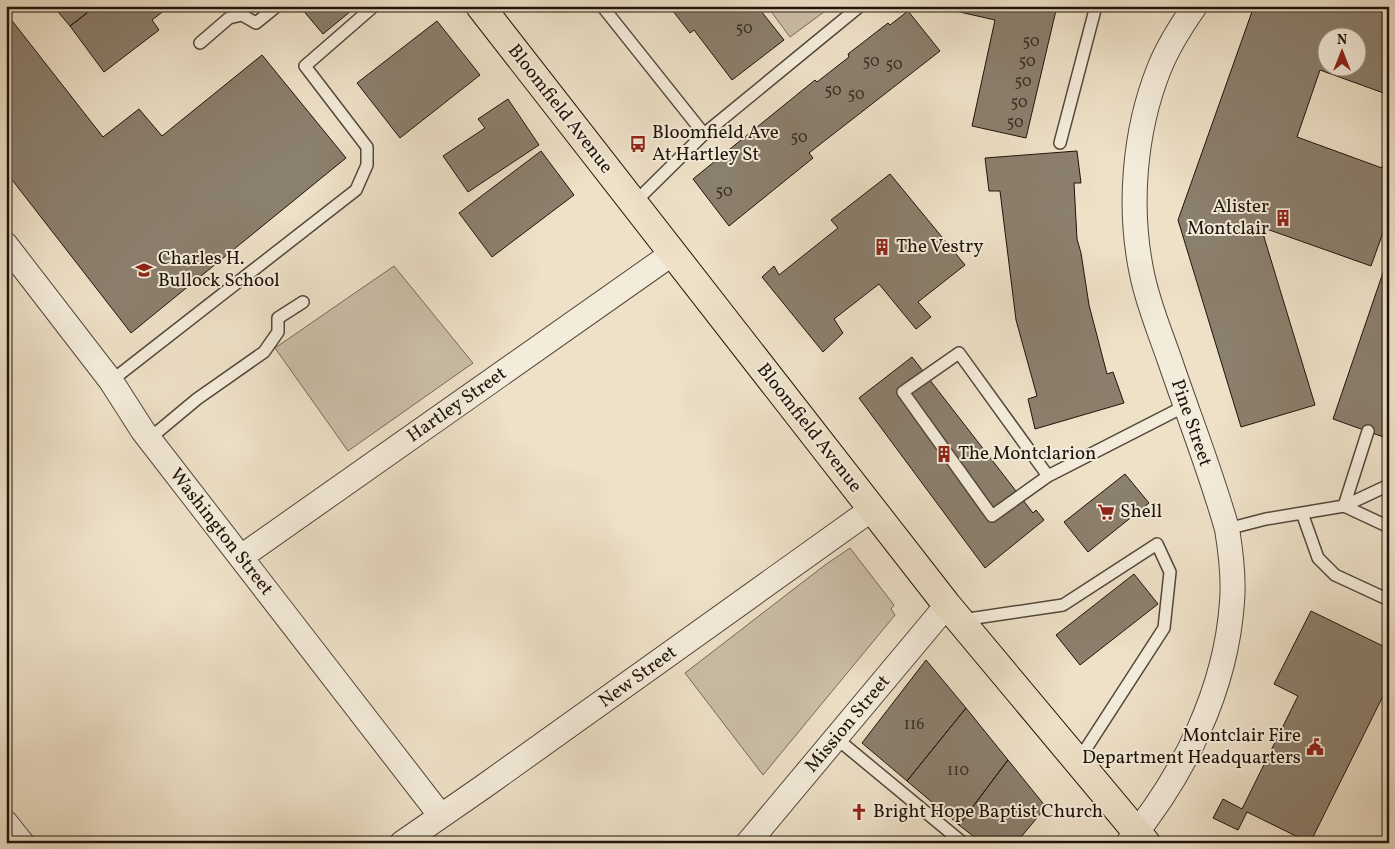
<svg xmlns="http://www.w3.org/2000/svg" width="1395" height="849" viewBox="0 0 1395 849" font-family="Vollkorn,serif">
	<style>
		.green { fill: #cbbea8; stroke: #75695a }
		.building { fill: #8b7f6d; stroke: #1f140b; fill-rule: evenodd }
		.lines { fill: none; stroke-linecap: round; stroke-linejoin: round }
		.lane-casing { stroke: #53473a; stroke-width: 14 }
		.street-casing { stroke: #53473a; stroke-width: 26 }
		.primary-casing { stroke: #1f140b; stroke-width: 30 }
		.lane { stroke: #f4ecdb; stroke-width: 11 }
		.street { stroke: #f4ecdb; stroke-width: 24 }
		.primary { stroke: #eee1c8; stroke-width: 28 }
		.labels { text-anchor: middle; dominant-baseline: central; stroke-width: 4; stroke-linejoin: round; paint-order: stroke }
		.number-label { font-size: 16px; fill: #3a2f24 }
		.street-label { font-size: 19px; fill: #1f140b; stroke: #f4ecdb }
		.poi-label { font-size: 19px; fill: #1f140b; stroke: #f4ecdb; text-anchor: start }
	</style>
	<rect width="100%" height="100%" fill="#eee1c8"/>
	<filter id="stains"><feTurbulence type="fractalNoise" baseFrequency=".004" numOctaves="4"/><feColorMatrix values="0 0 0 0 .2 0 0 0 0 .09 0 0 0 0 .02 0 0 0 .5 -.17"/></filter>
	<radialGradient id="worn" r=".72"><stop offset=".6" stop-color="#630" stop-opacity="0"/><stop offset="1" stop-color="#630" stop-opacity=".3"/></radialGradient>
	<path class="green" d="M 767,6 L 832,6 L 790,37 Z
		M 394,266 L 473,363 L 348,451 L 275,348 Z
		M 850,548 L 894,605 L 891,609 L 895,615 L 763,775 L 685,673 L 825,565 Z"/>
	<path class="building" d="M 53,6 L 88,6 L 91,10 L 70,26 Z
		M 88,6 L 170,6 L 152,20 L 159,30 L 104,72 L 70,26 L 91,10 Z
		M 303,6 L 357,6 L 323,34 L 301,8 Z
		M 669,6 L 757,6 L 784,40 L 732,80 L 694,30 L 690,33 Z
		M 933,6 L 1057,6 L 1026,138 L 972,126 L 995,20 Z
		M 1254,6 L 1363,6 L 1389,15 L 1389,95 L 1320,70 L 1297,137 L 1382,168 L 1389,150 L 1389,216 L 1371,266 L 1261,227 L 1315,405 L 1241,427 L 1178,220 ZM 1328,38 L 1358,38 L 1358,68 L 1328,68 Z
		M 908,11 L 940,51 L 809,153 L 813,158 L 729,226 L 693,179 L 815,80 L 817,82 L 849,57 L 848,54 L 888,23 L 890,25 Z
		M 6,13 L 103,137 L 139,109 L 162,136 L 262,55 L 346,158 L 131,333 L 6,172 Z
		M 437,21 L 480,75 L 400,138 L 357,83 Z
		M 508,99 L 539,145 L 468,192 L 443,156 L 485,128 L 478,119 Z
		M 541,151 L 574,195 L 492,257 L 459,213 Z
		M 1077,151 L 1081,183 L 1074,183 L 1077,239 L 1081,253 L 1089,305 L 1107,374 L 1113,372 L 1124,403 L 1035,429 L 1028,399 L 1037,396 L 1016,320 L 1000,191 L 989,191 L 985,158 Z
		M 890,174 L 965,265 L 918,302 L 931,317 L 916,329 L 879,284 L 834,319 L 843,333 L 823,352 L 762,277 L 774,266 L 779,275 L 838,228 L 831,220 Z
		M 1389,255 L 1389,439 L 1333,419 Z
		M 912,357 L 1033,513 L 1036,510 L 1044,520 L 985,568 L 859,398 Z
		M 1125,474 L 1149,503 L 1088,552 L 1064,522 Z
		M 1134,574 L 1158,604 L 1080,665 L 1056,635 Z
		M 1311,611 L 1389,649 L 1389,684 L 1310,843 L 1247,812 L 1238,830 L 1213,818 L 1223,799 L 1242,809 L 1298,696 L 1274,684 Z
		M 926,660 L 966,708 L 907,781 L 862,743 Z
		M 966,708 L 1008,760 L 959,825 L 907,781 Z
		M 1008,760 L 1046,807 L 1016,843 L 982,843 L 959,825 Z"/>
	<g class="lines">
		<g class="lane-casing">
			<path id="lane" d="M 602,6 L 704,134 L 860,6
				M 200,43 L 229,18 L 242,15 L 256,23 L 277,6
				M 1060,143 L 1096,6
				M 634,203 L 704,134
				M 959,353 L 1048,476 L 992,516 L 903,392 Z
				M 111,381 L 356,190 L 367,165 L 367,147 L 305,66 L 374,6
				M 149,439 L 197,399 L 264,352 L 278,332 L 278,318 L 303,302
				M 1048,476 L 1185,406
				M 1344,506 L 1368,431
				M 1344,506 L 1389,527
				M 1302,513 L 1318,558 L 1335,575 L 1389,600
				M 1227,529 L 1266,519 L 1344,506 L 1389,485
				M 962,620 L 1063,605 L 1157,544 L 1170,572 L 1164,628 L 1078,761
				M 836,738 L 963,843"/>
		</g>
		<g class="street-casing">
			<path id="street" d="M 6,245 L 111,381 L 143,431 L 441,816
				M 241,557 L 673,253
				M 6,823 L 22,843
				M 402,843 L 483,787 L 872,509
				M 748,843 L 947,605
				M 1128,843 C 1184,775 1226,690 1232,602 C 1234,578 1231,553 1227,529 C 1211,472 1189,417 1170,361 C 1160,332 1148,304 1142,274 C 1128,208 1134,132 1159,69 C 1168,46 1181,26 1195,6"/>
		</g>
		<g class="primary-casing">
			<path id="primary" d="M 480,6 L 947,605 L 1146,843"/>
		</g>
		<use href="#lane" class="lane"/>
		<use href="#street" class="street"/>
		<use href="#primary" class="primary"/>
	</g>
	<defs>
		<g id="bus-bare" transform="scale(1.35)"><path d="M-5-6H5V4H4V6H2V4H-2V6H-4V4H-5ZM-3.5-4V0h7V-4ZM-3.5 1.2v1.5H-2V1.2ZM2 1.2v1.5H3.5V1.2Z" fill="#8f2418" stroke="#f4ecdb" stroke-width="2.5" paint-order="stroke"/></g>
		<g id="building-bare" transform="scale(1.35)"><path d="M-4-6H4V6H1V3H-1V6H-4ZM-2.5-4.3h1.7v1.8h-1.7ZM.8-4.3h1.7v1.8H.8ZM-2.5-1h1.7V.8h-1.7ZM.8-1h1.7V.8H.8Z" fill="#8f2418" stroke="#f4ecdb" stroke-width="2.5" paint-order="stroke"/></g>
		<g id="school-bare" transform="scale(1.35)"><path d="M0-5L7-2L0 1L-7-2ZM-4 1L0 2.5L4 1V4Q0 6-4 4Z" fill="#8f2418" stroke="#f4ecdb" stroke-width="2.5" paint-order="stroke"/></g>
		<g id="supermarket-bare" transform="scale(1.35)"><path d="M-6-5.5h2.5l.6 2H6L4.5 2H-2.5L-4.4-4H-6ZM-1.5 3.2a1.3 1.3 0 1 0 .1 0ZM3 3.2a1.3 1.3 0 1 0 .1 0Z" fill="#8f2418" stroke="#f4ecdb" stroke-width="2.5" paint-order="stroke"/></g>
		<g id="civic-bare" transform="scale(1.35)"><path d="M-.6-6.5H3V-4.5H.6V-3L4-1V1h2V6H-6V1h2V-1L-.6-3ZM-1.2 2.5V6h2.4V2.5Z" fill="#8f2418" stroke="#f4ecdb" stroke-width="2.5" paint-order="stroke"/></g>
		<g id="church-bare" transform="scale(1.35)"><path d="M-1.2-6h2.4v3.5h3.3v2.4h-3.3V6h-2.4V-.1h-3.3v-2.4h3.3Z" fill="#8f2418" stroke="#f4ecdb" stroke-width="2.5" paint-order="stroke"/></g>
	</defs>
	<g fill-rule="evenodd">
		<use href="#bus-bare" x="638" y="144"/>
		<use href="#building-bare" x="1283" y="218"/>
		<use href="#building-bare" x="882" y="247"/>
		<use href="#school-bare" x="144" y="270"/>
		<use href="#building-bare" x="944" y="454"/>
		<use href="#supermarket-bare" x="1106" y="512"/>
		<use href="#civic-bare" x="1315" y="747"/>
		<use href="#church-bare" x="859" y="812"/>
	</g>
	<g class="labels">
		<g class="number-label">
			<text x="744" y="29">50</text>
			<text x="1031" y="42">50</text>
			<text x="871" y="62">50</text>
			<text x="1027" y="62">50</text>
			<text x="894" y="65">50</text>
			<text x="1023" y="82">50</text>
			<text x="833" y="91">50</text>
			<text x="856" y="95">50</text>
			<text x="1019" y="103">50</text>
			<text x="1015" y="123">50</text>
			<text x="799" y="138">50</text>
			<text x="724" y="192">50</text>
			<text x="914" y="725">116</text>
			<text x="958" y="771">110</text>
		</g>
		<g class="street-label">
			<text transform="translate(560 109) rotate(52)">Bloomfield Avenue</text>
			<text transform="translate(457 405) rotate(-35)">Hartley Street</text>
			<text transform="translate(1191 423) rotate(71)">Pine Street</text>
			<text transform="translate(809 428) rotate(52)">Bloomfield Avenue</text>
			<text transform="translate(221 532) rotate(52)">Washington Street</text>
			<text transform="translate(638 677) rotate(-36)">New Street</text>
			<text transform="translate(848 724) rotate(-50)">Mission Street</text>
		</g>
		<g class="poi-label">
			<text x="652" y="133">Bloomfield Ave<tspan x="652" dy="22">At Hartley St</tspan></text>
			<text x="1269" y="207" text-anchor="end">Alister<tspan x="1269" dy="22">Montclair</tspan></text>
			<text x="896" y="247">The Vestry</text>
			<text x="158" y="259">Charles H.<tspan x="158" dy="22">Bullock School</tspan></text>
			<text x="958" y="454">The Montclarion</text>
			<text x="1120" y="512">Shell</text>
			<text x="1301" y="736" text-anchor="end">Montclair Fire<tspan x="1301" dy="22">Department Headquarters</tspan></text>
			<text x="873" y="812">Bright Hope Baptist Church</text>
		</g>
	</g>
	<rect width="1395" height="849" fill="none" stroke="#eee1c8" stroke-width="25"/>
	<rect x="8" y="8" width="1380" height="834" fill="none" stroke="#1f140b" stroke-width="2.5"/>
	<rect x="12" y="12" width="1370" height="824" fill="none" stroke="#1f140b"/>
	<g transform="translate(1342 52)"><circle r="24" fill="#f4ecdb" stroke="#9f9688"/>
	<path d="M0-4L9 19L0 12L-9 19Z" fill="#8f2418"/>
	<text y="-8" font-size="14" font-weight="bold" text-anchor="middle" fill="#1f140b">N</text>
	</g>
	<rect width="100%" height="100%" filter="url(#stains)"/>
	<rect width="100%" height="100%" fill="url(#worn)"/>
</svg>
